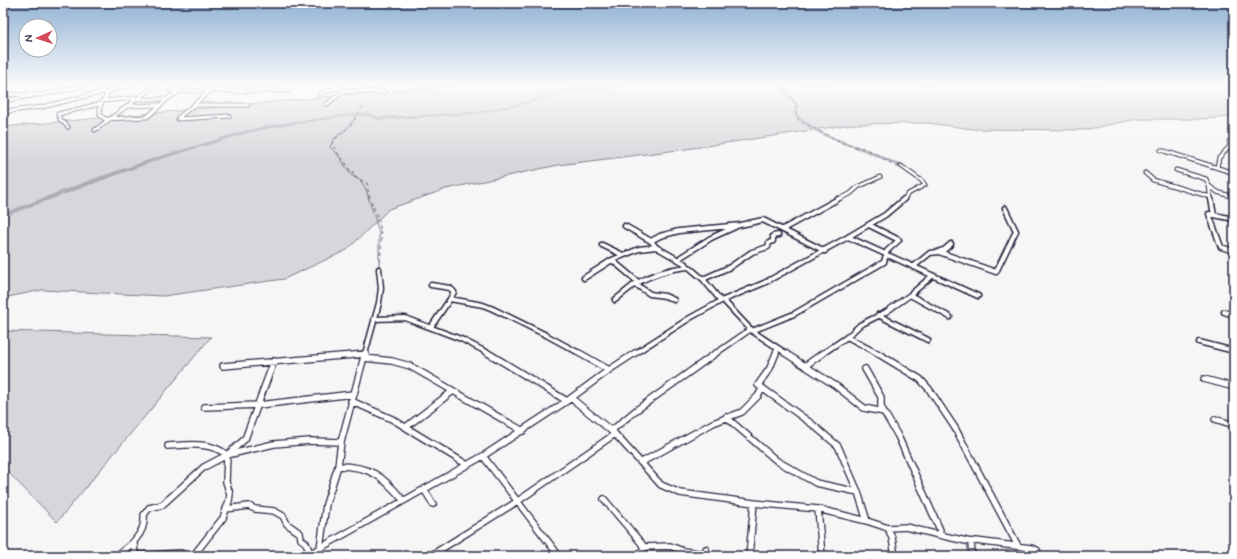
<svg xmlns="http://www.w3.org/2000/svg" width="1237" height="559" viewBox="0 0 1237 559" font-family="Mynerve,sans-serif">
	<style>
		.green { fill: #d7d7db; stroke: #7c7c8b }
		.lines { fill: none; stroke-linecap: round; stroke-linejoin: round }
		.stream { stroke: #767685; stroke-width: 1 }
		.canal { stroke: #aeaeb7; stroke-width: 3 }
		.river { fill: #aeaeb7; fill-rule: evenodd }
		.ferry { stroke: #5a5a6d; stroke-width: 1; stroke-dasharray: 3.5 3; stroke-linecap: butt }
		.minor-far2-casing { stroke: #22223b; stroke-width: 5 }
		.minor-far1-casing { stroke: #22223b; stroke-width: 7 }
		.minor-casing { stroke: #22223b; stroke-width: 8 }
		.tertiary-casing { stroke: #22223b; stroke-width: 5.5 }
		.minor-far2 { stroke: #fff; stroke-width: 3 }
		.minor-far1 { stroke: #fff; stroke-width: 4 }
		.minor { stroke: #fff; stroke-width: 5.5 }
		.tertiary { stroke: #fff; stroke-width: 3.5 }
	</style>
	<rect width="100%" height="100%" fill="#f6f6f7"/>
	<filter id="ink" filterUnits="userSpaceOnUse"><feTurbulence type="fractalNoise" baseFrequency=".025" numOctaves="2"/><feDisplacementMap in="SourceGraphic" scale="8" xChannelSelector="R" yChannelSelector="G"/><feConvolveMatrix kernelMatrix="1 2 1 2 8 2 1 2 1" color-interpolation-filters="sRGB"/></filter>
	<g filter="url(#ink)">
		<path class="green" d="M 466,84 L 1234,84 L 1234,117 L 1199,119 L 1137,119 L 1084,130 L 973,129 L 928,123 L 853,124 L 686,149 L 558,165 L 446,189 L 389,209 L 347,250 L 284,279 L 163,296 L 42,290 L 3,298 L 3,127 Z
			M 3,331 L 211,337 L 57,522 L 3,467 Z"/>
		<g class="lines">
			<path class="stream" d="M 357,115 L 347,128 L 335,138 L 330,147 L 339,156 L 351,175 L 361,181 L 366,190 L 379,232 L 379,268"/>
			<path class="canal" d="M 783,84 L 782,87 L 796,104 L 795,114 C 815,135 843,142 870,152 C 880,156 890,162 901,166"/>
			<path class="river" d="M 621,84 L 631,84 L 615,88 L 578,89 L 522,105 L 476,114 L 379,120 L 367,116 L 350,116 L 276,127 L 251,132 L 158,160 L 3,217 L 3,213 L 93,179 L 154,158 L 248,130 L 276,124 L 350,114 L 367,113 L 380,117 L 476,112 L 521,103 L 578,87 L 615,86 Z
				M 1043,84 L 1060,84 L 1058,85 Z"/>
			<path class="ferry" d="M 784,84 L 786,93 L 798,106 L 796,112 L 798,120 L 847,145 L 863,148 L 875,153 L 900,169
				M 363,107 L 351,125 L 332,142 C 335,153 346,160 350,171 L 353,171 L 353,176 L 367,183 C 368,197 374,207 378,219 C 383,233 381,253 379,267"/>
			<g class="minor-far2-casing">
				<path id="minor-far2" d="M 96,84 L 107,95 L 100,106 L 100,115 L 105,119 L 147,117 L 171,96 L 179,92
					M 427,87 L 428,84
					M 170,91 L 289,91
					M 237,92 L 246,84
					M 105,93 L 131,85
					M 3,94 L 40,95 L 93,84
					M 319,94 L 335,88
					M 137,99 L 167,99
					M 3,101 L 32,96
					M 102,101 L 135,98
					M 327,104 L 344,91
					M 195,105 L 248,105
					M 128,106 L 159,105
					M 3,112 L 42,107 L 103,92
					M 178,118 L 209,92
					M 178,119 L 229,116
					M 68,127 L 60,119 L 58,114 L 99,104
					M 95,130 L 157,84
					M 1161,150 L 1234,173
					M 901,166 L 922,181 L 925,185 L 908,194 L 903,200
					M 1217,167 L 1219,158 L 1230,146 L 1229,141
					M 1176,170 L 1206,179 L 1209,186 L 1218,192
					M 1145,173 L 1153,180 L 1211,197
					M 1209,186 L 1211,200
					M 1217,192 L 1234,197
					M 836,200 L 850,194 L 858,187 L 880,177"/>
			</g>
			<g class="minor-far1-casing">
				<path id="minor-far1" d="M 1211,199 L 1214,215 L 1209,214 L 1221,247 L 1234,251
					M 1214,215 L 1234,219
					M 625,226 L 651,241 L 660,236 L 679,231 L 740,225 L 763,220 L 825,251
					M 783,229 L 838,199
					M 848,237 L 978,296
					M 651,241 L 656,247 L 684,263 L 703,279 L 721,301
					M 602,245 L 623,255
					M 940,251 L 944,250 L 951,244
					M 681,257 L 711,238 L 737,226
					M 913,267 L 930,253 L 939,252 L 996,272 L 1016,231 L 1005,208
					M 932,276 L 910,295 L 950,317
					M 584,278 L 612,260
					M 703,279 L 730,267 L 752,252 L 768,247 L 769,243 L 773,241 L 773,236 L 778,235
					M 638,282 L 612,260 L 639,249 L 656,247
					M 431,285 L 450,288 L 454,292 L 450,299
					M 615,300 L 635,284
					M 674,300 L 665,296 L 650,294 L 635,284 C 651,275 668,269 687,267
					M 723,300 L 752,331 L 787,354
					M 1224,312 L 1234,315
					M 878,315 L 928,340
					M 374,319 L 405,318 L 461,339 L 490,354
					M 431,327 L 450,299 L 483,305 L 493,309 L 546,335 L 581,354
					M 752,331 L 794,314 L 884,262 L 887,251 L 899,240 L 869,225
					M 847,337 L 879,354
					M 1199,342 L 1234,351
					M 363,354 L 366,354
					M 365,354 L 379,303 L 381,288 L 379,269
					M 634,354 L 690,318 L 721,301 L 764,283 L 848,237 L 885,215 L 904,199
					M 715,354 L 751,329
					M 776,354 L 777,348
					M 822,354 L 847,337 L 860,325 L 886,312 L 910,295"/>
			</g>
			<g class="minor-casing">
				<path id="minor" d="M 488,353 L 567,401
					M 579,353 L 609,370
					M 776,353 L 770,368 L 758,385 L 812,424 L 838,446 L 858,492 L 867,521
					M 785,353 L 836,386 L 864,408 L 884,412
					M 877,353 L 920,379 L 929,389 L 955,428 L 1018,546
					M 364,358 L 392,361 L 410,366 L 523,431
					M 223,366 L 366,354
					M 805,366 L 823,353
					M 865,369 L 881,397 L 881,407 L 898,436 L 940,530 L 939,535 L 971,542
					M 1204,379 L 1234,387
					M 571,398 L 615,434 L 661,485 L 680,493 L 754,503 L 818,509 L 867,521 L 888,528 L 906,527 L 939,535
					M 351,401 L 392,419 L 466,464
					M 204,407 L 259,405 L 353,394
					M 726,417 L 777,461 L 816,483 L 858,492
					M 1215,419 L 1234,425
					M 406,427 L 453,391
					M 611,431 L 635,411 L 716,353
					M 168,446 C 188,445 210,441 227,455 L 274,444 L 310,441 L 341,442
					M 483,456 L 559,556
					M 642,462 L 713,423 L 742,412 L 758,396 L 762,389
					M 338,466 C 370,466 383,476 403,500
					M 424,489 L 433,504
					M 604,499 L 642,544 L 644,549 L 636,556
					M 226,509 L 249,506 L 255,509 L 274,511 L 283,516 L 287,524 L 300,533 L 301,539 L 306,543 L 310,553
					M 818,509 L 822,556
					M 888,528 L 892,538 L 895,556
					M 134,543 L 135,556
					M 644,547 L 670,546 L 683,551 L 704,554 L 706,549
					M 116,556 C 130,546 146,534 144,515 L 149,508 L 162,505 L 204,467 L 227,455 L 245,439 L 274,361
					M 132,556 L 181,553 L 185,556
					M 193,556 L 223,518 L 229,501 L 230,494 L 226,482 L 227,455
					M 306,556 L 483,456 L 567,401 L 609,370 L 635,353
					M 319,556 L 326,504 L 338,466 L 341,442 L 365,353
					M 430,556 L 518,501 L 615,434
					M 749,556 L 754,503
					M 972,556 L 971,542 L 976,541 L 1031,548 L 1037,550 L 1039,556"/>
			</g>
			<g class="tertiary-casing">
				<path id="tertiary" d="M 327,84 L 347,91 L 384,92"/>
			</g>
			<use href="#minor-far2" class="minor-far2"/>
			<use href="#minor-far1" class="minor-far1"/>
			<use href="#minor" class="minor"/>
			<use href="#tertiary" class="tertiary"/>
		</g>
	</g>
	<linearGradient id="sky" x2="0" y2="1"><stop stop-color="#91b2d4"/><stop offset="0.52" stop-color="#fbfbfb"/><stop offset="1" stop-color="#fbfbfb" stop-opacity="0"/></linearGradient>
	<rect width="1237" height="163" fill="url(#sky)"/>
	<rect width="1237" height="559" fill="none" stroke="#fff" stroke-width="16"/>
	<rect x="8" y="8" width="1221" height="543" fill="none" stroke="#22223b" stroke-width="1.5" filter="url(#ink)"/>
	<g transform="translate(38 38) rotate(267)"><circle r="19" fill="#ffffff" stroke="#a7a7b1"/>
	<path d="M0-3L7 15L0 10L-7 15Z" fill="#d1495b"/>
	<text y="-6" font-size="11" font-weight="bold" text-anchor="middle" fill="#22223b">N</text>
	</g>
</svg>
